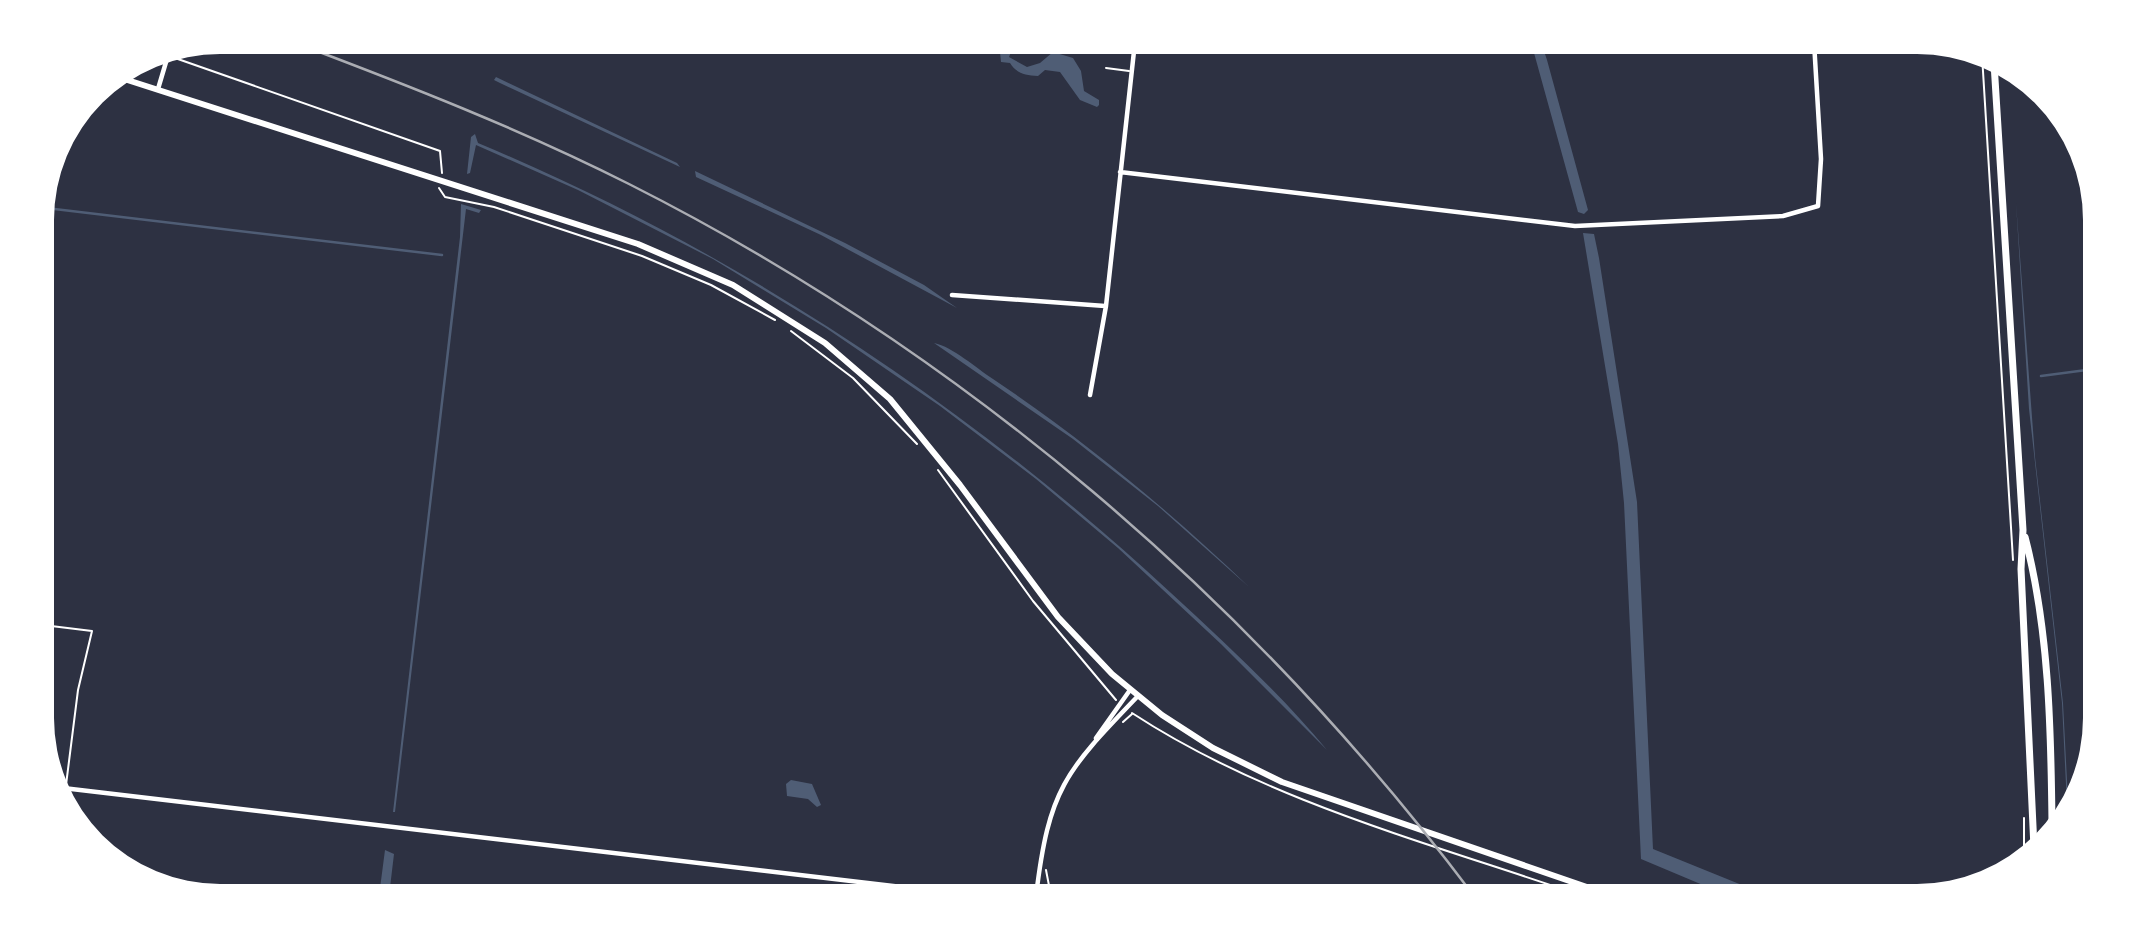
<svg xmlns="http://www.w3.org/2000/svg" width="2137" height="938" viewBox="0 0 2137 938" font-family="'Archivo Narrow',sans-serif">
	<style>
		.water { fill: #4f5d75 }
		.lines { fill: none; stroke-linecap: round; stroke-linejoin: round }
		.stream { stroke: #4f5d75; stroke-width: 2.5 }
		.path { stroke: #fff; stroke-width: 2 }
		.service { stroke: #fff; stroke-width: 2 }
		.minor { stroke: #fff; stroke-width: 4.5 }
		.secondary { stroke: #fff; stroke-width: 6 }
		.primary { stroke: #fff; stroke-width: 7 }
		.rail { stroke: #abadb3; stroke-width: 2.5 }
	</style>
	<rect width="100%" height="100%" fill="#2d3142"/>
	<path class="water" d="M 1005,42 L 1015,42 L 1009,57 L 1027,67 L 1040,63 L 1053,52 L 1073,58 L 1081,71 L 1084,91 L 1099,100 L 1099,105 L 1097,107 L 1080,100 L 1060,72 L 1045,70 L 1038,76 C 1025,75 1017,74 1010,63 L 1001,62 L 1000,52 Z
		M 1531,42 L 1541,42 L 1547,60 L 1588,210 L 1584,214 L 1578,212 Z
		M 496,77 L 677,163 L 680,167 L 500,83 L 494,80 Z
		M 475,134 L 478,143 C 734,250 967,404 1171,593 C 1225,643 1281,694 1327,750 L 1221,644 L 1118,548 L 1036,479 L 940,406 L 826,328 L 713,259 L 578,190 L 476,145 L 470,173 L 467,174 L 471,137 Z
		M 695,171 L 845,243 L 924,285 L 957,308 L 821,235 L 696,177 Z
		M 2016,203 L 2035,457 L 2063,703 L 2068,800 L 2067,805 L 2062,703 L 2029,409 Z
		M 461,204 L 481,210 L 479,213 L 466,209 L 395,812 L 393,812 L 460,237 Z
		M 1583,233 L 1594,234 L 1599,258 L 1637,502 L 1653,849 L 1769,896 L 1729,896 L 1641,859 L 1624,503 L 1618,444 Z
		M 934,343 C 953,347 976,368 993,379 C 1084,440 1170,511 1249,587 L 1158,506 L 1073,439 Z
		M 791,780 L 812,784 L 821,805 L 817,807 L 808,799 L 787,796 L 786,784 Z
		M 385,850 L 394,854 L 389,896 L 379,896 Z"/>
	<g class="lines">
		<path class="stream" d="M 46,208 L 442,255
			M 2041,376 L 2094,369"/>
		<path class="path" d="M 1982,55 L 2013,560
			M 175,58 L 440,151 L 442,173
			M 439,188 L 445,197 L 494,207 L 642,256 L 711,285 L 775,320
			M 791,331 L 853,378 L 917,444
			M 938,470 L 1033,601 L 1116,700
			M 1132,713 C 1268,802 1430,843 1583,896
			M 1123,722 L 1132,714
			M 2024,860 L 2024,818
			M 1046,870 L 1051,896"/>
		<path class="service" d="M 1106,68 L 1129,71
			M 43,625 L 92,631 L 78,690 L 66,785"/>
		<path class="minor" d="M 158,89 L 169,52
			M 1120,172 L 1575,226 L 1783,216 L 1818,206 L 1821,159 L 1814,42
			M 952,295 L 1105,306
			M 1090,395 L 1106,306 L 1135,42
			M 1096,738 L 1130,690
			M 63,788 L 978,896
			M 1036,896 C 1049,788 1065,772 1138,696"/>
		<path class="secondary" d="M 118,77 L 638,244 L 733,285 L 825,343 L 890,399 L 960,485 L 1058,617 L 1112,674 L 1162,715 L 1213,748 L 1282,782 L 1613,896"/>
		<path class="primary" d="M 1994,63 L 2023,530 L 2021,569 L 2034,848
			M 2025,537 C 2049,629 2051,728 2052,824"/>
		<path class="rail" d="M 293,42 C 407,85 520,129 629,184 C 962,352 1250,598 1474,896"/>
	</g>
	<path d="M0 0H2137V938H0ZM220 54H1917A166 166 0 0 1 2083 220V718A166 166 0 0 1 1917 884H220A166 166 0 0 1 54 718V220A166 166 0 0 1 220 54Z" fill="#fff" fill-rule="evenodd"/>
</svg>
